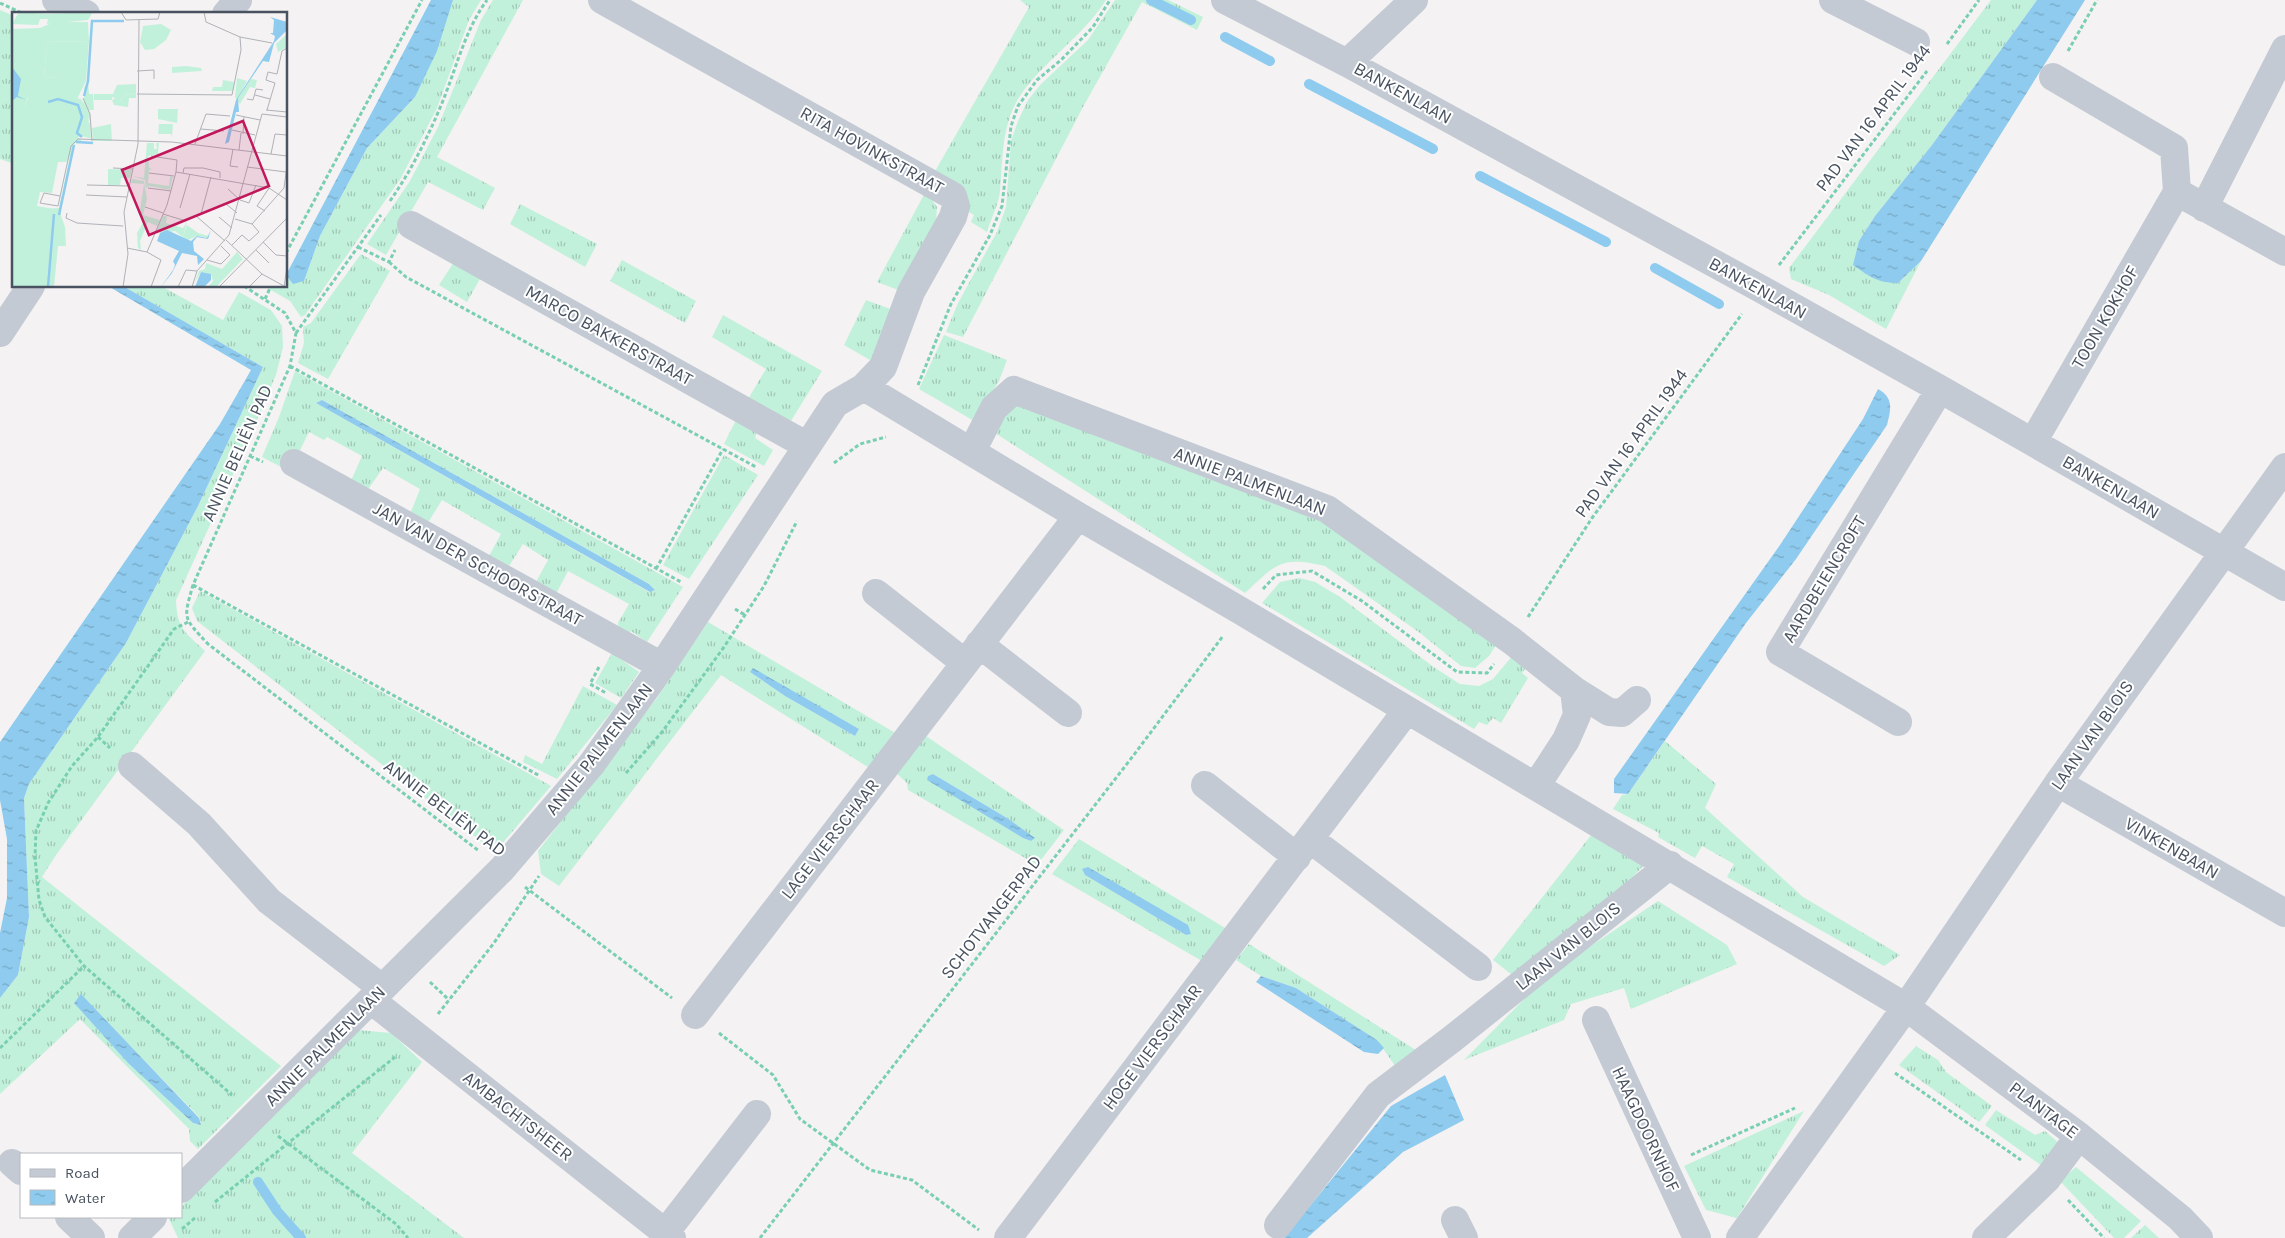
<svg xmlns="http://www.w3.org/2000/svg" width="2285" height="1238" viewBox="0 0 2285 1238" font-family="Karla,sans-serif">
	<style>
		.grass { fill: url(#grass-tufts); fill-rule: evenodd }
		.water { fill: url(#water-ripples) }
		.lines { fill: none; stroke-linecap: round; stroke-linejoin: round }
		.stream { stroke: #8ecbee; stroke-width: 10 }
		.path { stroke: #79cfb2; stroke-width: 3; stroke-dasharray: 4 2.5; stroke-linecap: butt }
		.minor { stroke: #c3cad3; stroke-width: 28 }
		.labels { text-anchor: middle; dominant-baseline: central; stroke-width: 4; stroke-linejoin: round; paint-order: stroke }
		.street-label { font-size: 18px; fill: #495260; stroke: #fff }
		.inset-river { fill: none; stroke: #8ecbee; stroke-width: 2.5 }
		.inset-road { fill: none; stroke: #b0b2b8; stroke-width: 1 }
		.view { fill: #c2185b; fill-opacity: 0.15; stroke: #c2185b; stroke-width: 2.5 }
		.inset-edge { fill: none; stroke: #495260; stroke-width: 2.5 }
	</style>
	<defs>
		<pattern id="grass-tufts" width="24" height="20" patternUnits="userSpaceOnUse" patternTransform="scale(1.25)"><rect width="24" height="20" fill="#c2f1db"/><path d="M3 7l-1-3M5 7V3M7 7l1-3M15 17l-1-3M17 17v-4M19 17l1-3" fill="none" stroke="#a0c6b5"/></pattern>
		<pattern id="water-ripples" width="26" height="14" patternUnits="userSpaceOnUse" patternTransform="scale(1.25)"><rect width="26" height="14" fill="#8ecbee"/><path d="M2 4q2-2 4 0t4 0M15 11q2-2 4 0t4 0" fill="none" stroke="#76a7c4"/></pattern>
	</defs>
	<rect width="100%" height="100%" fill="#f4f2f2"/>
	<path class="grass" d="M 453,0 L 481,0 L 469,20 L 437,108 L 401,178 L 305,315 L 301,317 L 290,301 L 264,286 L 286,286 L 286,275 L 304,281 L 320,236 L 367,148 L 415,97 Z
		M 493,0 L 523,0 L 437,157 L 495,188 L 483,210 L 428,182 L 386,255 L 367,244 L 410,181 L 438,127 L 481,20 Z
		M 1020,0 L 1106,0 C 1082,38 1043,61 1020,96 C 1001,125 1003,159 1000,192 C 998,205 991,219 987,232 L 971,222 L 974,215 L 967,211 L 934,173 L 1029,7 Z
		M 1115,0 L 1168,0 L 1203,17 L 1197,30 L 1142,2 L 1083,107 L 963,337 L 946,332 L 958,303 L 997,232 L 1006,207 L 1011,141 L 1018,121 L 1028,100 L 1041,84 L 1088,40 Z
		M 1991,0 L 2037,0 L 1932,145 L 1875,216 L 1859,241 L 1898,283 L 1921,261 L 1886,329 L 1829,295 L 1791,279 L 1789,268 Z
		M 0,10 L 14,16 L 14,164 L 0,159 Z
		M 926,191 L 937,207 L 936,221 L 901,291 L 877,282 Z
		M 520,204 L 597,244 L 585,267 L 510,224 Z
		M 361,254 L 390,271 L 328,379 L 298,363 L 304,343 L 303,327 L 311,323 Z
		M 622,260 L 696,301 L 685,323 L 610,281 Z
		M 454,262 L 481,277 L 467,302 L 439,285 Z
		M 123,286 L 161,286 L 223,320 L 239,292 L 271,310 L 282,326 L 283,347 L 276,375 L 244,450 L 176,600 C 177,629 185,632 205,651 L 56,855 L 42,877 L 281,1066 L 198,1149 L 190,1141 L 189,1129 L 80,1019 L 0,1094 L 0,998 L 18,975 L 29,917 L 24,798 L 29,784 L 126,643 L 198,506 L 263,367 ZM 81,995 L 199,1117 L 201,1125 L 193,1123 L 128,1063 L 74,1003 Z
		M 866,300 L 893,310 L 875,363 L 844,345 Z
		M 723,315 L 822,371 L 789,424 L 748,399 L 766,369 L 712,337 Z
		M 944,335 L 1007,360 L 999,381 L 974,421 L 919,389 Z
		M 295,371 L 683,587 L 647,642 L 631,631 L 628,635 L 619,630 L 618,623 L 629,604 L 568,571 L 556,594 L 537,586 L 537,580 L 548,560 L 523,544 L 509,566 L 496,563 L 489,556 L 501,534 L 442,500 L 429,521 L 425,523 L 410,514 L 420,489 L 383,468 L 369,488 L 364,490 L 350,483 L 362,456 L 327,437 L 324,440 L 309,432 L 300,450 L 288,452 L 281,467 L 262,457 L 279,417 ZM 322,400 L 649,584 L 655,590 L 649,592 L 316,403 Z
		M 1029,401 L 1334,522 L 1498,642 L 1489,656 L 1475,668 L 1461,666 L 1420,633 L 1325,566 C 1281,556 1277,563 1245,593 L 995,433 L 1010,409 Z
		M 736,420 L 757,431 L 755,438 L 773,450 L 764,466 L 724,444 Z
		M 724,455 L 758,475 L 689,579 L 663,565 Z
		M 1299,578 L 1315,582 L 1340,597 L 1435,668 L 1460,684 L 1479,686 L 1493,679 L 1513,655 L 1527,666 L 1522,673 L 1528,678 L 1501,723 L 1493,718 L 1487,725 L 1479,722 L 1474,729 L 1262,603 L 1280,582 Z
		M 200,591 L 551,786 L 495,852 L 197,621 L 192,608 Z
		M 708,622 L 897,734 L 871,769 L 721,675 L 559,886 L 541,874 L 538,851 L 657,698 ZM 753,669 L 859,729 L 855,736 L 785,696 L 750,672 Z
		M 612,653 L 639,672 L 621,698 L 595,683 Z
		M 583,686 L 617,705 L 557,779 L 523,762 L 525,755 L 542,764 Z
		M 923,734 L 1064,830 L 1037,865 L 908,790 L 907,783 L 895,772 ZM 933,774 L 1007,818 L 1034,838 L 1031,841 L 1023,838 L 928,780 L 928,776 Z
		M 1665,741 L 1716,784 L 1705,808 L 1803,897 L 1900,955 L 1884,966 L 1727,877 L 1734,864 L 1702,846 L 1695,858 L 1658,837 L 1659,833 L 1613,809 L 1622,795 L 1628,794 Z
		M 1592,834 L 1645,864 L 1604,907 L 1516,978 L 1493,960 Z
		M 1079,839 L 1230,931 L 1207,964 L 1052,874 ZM 1082,869 L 1190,934 L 1186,935 L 1085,875 Z
		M 1658,901 L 1727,945 L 1737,964 L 1631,1009 L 1624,988 L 1571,1004 L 1564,1020 L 1464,1060 L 1549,974 Z
		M 1249,944 L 1422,1054 L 1398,1070 L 1377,1040 L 1296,988 L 1261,976 L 1236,960 Z
		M 358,1030 L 391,1033 L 422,1062 L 352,1153 L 464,1238 L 178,1238 L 169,1219 L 172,1217 L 181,1217 L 181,1207 Z
		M 1916,1046 L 1938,1060 L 1946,1072 L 1992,1106 L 1979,1122 L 1899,1065 Z
		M 1996,1110 L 2035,1135 L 2045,1131 L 2060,1144 L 2042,1166 L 1985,1125 Z
		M 1804,1111 L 1737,1218 L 1706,1210 L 1684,1166 Z
		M 2076,1167 L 2141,1221 L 2124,1238 L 2114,1238 L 2060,1181 Z
		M 2145,1225 L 2159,1238 L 2131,1238 Z"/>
	<path class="water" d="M 431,0 L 453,0 L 437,51 L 415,97 L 367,148 L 320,236 L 304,281 L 293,284 L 286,275 Z
		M 2037,0 L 2085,0 L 1921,261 L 1898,283 C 1878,283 1870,277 1853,265 L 1859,241 L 1875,216 L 1932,145 Z
		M 108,286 L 123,286 L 263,367 L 198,506 L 126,643 L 29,784 L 24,798 L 29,917 L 18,975 L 0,998 L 0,933 L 7,898 L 7,839 L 0,800 L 0,742 L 220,424 L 251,370 Z
		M 1878,389 C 1894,398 1891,409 1887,425 L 1796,559 L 1746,623 L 1628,794 L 1614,793 L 1614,779 L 1780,545 L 1863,419 Z
		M 322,400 L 649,584 L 655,590 L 650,592 L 316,403 Z
		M 753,668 L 859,729 L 855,736 L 785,696 L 750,672 Z
		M 933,774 L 1007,818 L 1035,838 L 1031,841 L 1023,838 L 927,780 L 928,776 Z
		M 1088,867 L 1188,925 L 1191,934 L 1186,935 L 1085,875 L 1082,869 Z
		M 1261,976 L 1296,988 L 1377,1040 L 1384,1048 L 1378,1054 L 1364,1052 L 1256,982 Z
		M 81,994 L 199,1118 L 201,1125 L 193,1123 L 128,1063 L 74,1003 Z
		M 1445,1075 L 1464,1120 L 1403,1152 L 1307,1238 L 1284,1238 L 1391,1106 Z"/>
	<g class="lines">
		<path class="stream" d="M 1151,0 L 1191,20
			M 1225,37 L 1270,61
			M 1309,84 L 1433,149
			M 1480,176 L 1606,242
			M 1655,268 L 1719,304
			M 258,1182 L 277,1211 L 301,1238"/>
		<path class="path" d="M 0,3 L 24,14
			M 1947,44 L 1979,0
			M 2068,51 L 2097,0
			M 390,201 C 411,171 428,137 442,103 C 456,69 465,30 487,0
			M 358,247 L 389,262 L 395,250
			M 286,253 L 422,0
			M 389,262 L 406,277 L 756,467
			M 1779,265 L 1927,71
			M 244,286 L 285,313 L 296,333 L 290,366 L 193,585 C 183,620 183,617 208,644 L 479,851
			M 265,299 L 271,286
			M 296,333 L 381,215
			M 290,366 L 681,582
			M 918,385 L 951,304 L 990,235 L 1002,206 L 1011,126 L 1018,106 L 1037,80 L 1061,60 L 1093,27 L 1110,0
			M 250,456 L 263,462
			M 834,463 L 860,444 L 886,437
			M 656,569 L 723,449
			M 193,585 L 540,776
			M 1263,589 L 1276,575 L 1312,571 L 1362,601 L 1457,672 L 1487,673 L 1494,664
			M 735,609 L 745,615
			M 1528,617 L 1592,518 L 1742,314
			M 188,622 L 174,629 L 98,737 L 72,766 L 48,803 L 36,831 L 35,857 L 39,900 L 45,917 L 84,966 L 232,1095
			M 599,667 L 590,684 L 606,693
			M 98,737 L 110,748
			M 626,773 L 662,732 L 724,647 L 764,586 L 797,521
			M 525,887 L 672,998
			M 430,982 L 449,1000
			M 438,1014 L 494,943 L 539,876
			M 719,1033 L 773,1075 L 800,1119 L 870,1170 L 912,1180 L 979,1230
			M 0,1048 L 84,966
			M 1895,1073 L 2021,1160
			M 278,1136 L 396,1224 L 408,1238
			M 1691,1155 L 1795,1108
			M 2068,1200 L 2104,1238
			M 215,1202 L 395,1057
			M 182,1229 L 196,1217
			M 760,1238 L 1133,756 L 1223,636"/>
		<path class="minor" d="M 56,0 L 86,14
			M 602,0 L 953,196 L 956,206 L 953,217 L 911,292 L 883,367 L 864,387
			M 1225,0 L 1347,63 L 1761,289 L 1940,389 L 2285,587
			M 1833,0 L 1916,42
			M 226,14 L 238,0
			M 1347,63 L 1414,0
			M 2053,77 L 2174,148 L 2177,192 L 2285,252
			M 2204,208 L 2285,49
			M 411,225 L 806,445
			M 0,333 L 31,286
			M 2033,442 L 2177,192
			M 972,451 L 994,408 L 1014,390 L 1327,509 L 1512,641 L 1574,690 L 1577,715 L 1566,740 L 1536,786
			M 294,463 L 662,666
			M 876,593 L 965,663
			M 979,644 L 1068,713
			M 1574,690 L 1609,712 L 1622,713 L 1637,700
			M 1898,722 L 1780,652 L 1940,389
			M 132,766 L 199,824 L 269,901 L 382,988
			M 2058,783 L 2285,913
			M 1205,785 L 1297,857
			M 1310,839 L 1478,967
			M 371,1000 L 672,1238
			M 695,1015 L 1078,516
			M 1596,1020 L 1697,1238
			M 12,1163 L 21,1171
			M 181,1189 L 502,869 L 591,765 L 662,666 L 835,404 L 864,387 L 1078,516 L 1241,611 L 1906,1007 L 2079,1136 L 2180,1218 L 2199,1238
			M 69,1217 L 91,1238
			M 1455,1220 L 1464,1238
			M 1278,1225 L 1378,1095 L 1452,1039 L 1670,865
			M 665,1233 L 757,1114
			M 132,1238 L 153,1217
			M 1008,1238 L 1407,710
			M 1740,1238 L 1906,1007 L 2058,783 L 2285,467
			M 1986,1238 L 2047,1179 L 2079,1136"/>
	</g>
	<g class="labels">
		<g class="street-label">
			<text transform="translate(1403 93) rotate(29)">BANKENLAAN</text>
			<text transform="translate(1873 118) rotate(-53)">PAD VAN 16 APRIL 1944</text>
			<text transform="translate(872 150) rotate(29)">RITA HOVINKSTRAAT</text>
			<text transform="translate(1758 288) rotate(29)">BANKENLAAN</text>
			<text transform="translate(2105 317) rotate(-60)">TOON KOKHOF</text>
			<text transform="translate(609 335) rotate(29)">MARCO BAKKERSTRAAT</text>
			<text transform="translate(1631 443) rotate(-54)">PAD VAN 16 APRIL 1944</text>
			<text transform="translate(237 453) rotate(-66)">ANNIE BELIËN PAD</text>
			<text transform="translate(1250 481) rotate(21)">ANNIE PALMENLAAN</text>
			<text transform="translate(2111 487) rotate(30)">BANKENLAAN</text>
			<text transform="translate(478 564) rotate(29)">JAN VAN DER SCHOORSTRAAT</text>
			<text transform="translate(1824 579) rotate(-59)">AARDBEIENCROFT</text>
			<text transform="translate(2092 735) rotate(-55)">LAAN VAN BLOIS</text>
			<text transform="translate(599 749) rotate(-52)">ANNIE PALMENLAAN</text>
			<text transform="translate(445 808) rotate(37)">ANNIE BELIËN PAD</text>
			<text transform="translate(830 839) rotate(-52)">LAGE VIERSCHAAR</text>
			<text transform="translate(2172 848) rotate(30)">VINKENBAAN</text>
			<text transform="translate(991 917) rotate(-52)">SCHOTVANGERPAD</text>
			<text transform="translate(1568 946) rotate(-39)">LAAN VAN BLOIS</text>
			<text transform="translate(325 1046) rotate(-45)">ANNIE PALMENLAAN</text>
			<text transform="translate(1152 1047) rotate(-53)">HOGE VIERSCHAAR</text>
			<text transform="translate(2044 1110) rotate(37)">PLANTAGE</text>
			<text transform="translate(518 1116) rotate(38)">AMBACHTSHEER</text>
			<text transform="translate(1646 1129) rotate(65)">HAAGDOORNHOF</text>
		</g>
	</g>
	<g transform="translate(12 12)">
		<rect width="275" height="275" fill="#f4f2f2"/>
		<path d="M 7,0 L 36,2 L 81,0 L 76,8 L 35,12 L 36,7 L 28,7 L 26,13 L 0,12 ZM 225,66 L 235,69 L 227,84 L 239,67 L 245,68 L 243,76 L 238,75 L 228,92 L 223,85 ZM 124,81 L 124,86 L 117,86 L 116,95 L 102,93 L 100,88 L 104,86 L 109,89 L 112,83 ZM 146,97 L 166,97 L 165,111 L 146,107 ZM 147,112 L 161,112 L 160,125 L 159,122 L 146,122 ZM 135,131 L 142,131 L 142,137 L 145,137 L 144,131 L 147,131 L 146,142 L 136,144 L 137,156 L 140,157 L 137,158 L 136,171 L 157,174 L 158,164 L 161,165 L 158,178 L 137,174 L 134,176 L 133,168 L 120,164 L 132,166 ZM 96,157 L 120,158 L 118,166 L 109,166 L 108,173 L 96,173 ZM 120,167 L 132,169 L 135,187 L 131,203 L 148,208 L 145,214 L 136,210 L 128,229 L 129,238 L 126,236 L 125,221 L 132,209 L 128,198 L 132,172 L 119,171 ZM 151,204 L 155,204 L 154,211 L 171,216 L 175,210 L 171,225 L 163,219 L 148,221 L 145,218 ZM 175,213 L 186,221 L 197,224 L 196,226 L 185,224 L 176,228 L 171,225 ZM 225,240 L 231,247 L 204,275 L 196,275 L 201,269 L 199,262 L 189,260 L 183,270 L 187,259 L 193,257 L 194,251 L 210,257 Z" fill="#c2f1db"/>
		<path d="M 275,22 L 275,35 L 266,40 L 264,32 ZM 31,26 L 35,29 L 32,65 L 46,66 L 45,81 L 69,87 L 78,100 L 78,109 L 72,95 L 61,92 L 61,94 L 69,99 L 67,111 L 71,106 L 71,111 L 78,111 L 79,126 L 75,125 L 76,117 L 69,114 L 49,121 L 34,115 L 32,114 L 42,96 L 32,108 L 32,96 L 20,92 L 7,124 L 9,132 L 13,121 L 10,118 L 24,123 L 30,116 L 32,125 L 37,117 L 47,125 L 53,126 L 55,131 L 50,137 L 54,138 L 48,144 L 50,146 L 54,142 L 57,127 L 65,124 L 70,129 L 84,131 L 63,131 L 48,201 L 53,215 L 54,234 L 46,234 L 42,275 L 27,275 L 20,267 L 21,261 L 38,262 L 14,256 L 11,257 L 9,269 L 26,275 L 0,275 L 0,269 L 9,257 L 6,256 L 0,263 L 0,212 L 13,210 L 37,215 L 28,197 L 47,196 L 58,144 L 54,150 L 34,145 L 32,130 L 28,130 L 21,139 L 31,144 L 23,147 L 21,139 L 16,138 L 15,144 L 3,141 L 0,153 L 0,122 L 16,87 L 12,61 L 17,49 L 25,55 ZM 13,215 L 38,219 L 37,230 L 34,220 L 33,233 L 28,235 L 26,229 L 24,233 L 23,227 L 16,223 L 10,231 L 10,217 ZM 4,232 L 34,238 L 33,250 L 16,253 L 12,247 L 10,251 L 5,237 L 2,239 Z" fill="#c2f1db" fill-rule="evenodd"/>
		<path d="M 49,84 L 72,94 L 76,100 L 78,126 L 68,124 L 60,129 L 54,150 L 46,150 L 40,181 L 28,180 L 25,194 L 42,197 L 35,259 L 0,252 L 0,132 L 16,87 L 26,90 Z" fill="#c2f1db"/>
		<path d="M 42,10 L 76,10 L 77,30 L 35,29 L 29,88 L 16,85 L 0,131 L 0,17 L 28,16 ZM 149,12 L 159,18 L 154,28 L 142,37 L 133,38 L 128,30 L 131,14 ZM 174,54 L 189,56 L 190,59 L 160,61 L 160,55 ZM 211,68 L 222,70 L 221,79 L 200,79 L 201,75 L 210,75 ZM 124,72 L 124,81 L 112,83 L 109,89 L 100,85 L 100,88 L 82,88 L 82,82 L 101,82 L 105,73 ZM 0,252 L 35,259 L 35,275 L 0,275 Z" fill="#c2f1db"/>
		<path d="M 35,29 L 77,30 L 74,69 L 65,87 L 44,81 L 45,66 L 32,65 ZM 76,69 L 77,82 L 81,82 L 82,98 L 77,98 L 72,91 L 72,76 ZM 99,112 L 100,129 L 81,129 L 80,116 Z" fill="#c2f1db"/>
		<path d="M 258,5 L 275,10 L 275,18 L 262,31 L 257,50 L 251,49 L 226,86 L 227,100 L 224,100 L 217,130 L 213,132 L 224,88 L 262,29 L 263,24 L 258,21 L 261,21 L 262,8 ZM 0,55 L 9,67 L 6,84 L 14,88 L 5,85 L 0,89 ZM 155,218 L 179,229 L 185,224 L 195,226 L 199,218 L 196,227 L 185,225 L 181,230 L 182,239 L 192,247 L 186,253 L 185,244 L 170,241 L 160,261 L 149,275 L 161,258 L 163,253 L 161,249 L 167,239 L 145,229 L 148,221 ZM 189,260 L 199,262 L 199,268 L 192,275 L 183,275 Z" fill="#8ecbee"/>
		<path class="inset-river" d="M 72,84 L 76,69 L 80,9 L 112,9M 36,90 L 46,87 L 66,93 L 70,105 L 65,121 L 70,125M 64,130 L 81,131M 47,203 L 62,133M 36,275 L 42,202"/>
		<path class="inset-road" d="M 109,0 L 114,8 L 146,7 L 148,0M 192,0 L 194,10 L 228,25 L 260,31M 125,59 L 142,58 L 142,67M 125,82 L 220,83 L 229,38 L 228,25M 243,83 L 258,87M 71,86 L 78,102 L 80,129M 235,87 L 241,88 L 244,77 L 251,78M 254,98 L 275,100M 255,98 L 263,71 L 254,68 L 256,60 L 265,62 L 270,39 L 275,36M 250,102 L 275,105M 224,103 L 248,108M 189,117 L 212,119M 220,118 L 243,123M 231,122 L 232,105M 183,132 L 194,102 L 218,104M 221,137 L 218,154 L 226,155M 227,138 L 229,121M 259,142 L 263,122 L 275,123M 139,144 L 165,148 L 164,160M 235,155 L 274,160M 101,156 L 121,157M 137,161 L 162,164M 171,161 L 172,156 L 191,156 L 208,160 L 208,166M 75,173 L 118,174M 136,176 L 159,179M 216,177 L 228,188 L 237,191 L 244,173M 74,183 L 115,185M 48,184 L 32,181 L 28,191 L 46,194 L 59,134 L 66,127 L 160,130 L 275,144M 213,191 L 225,201M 133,195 L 151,201M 168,196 L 178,162M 253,199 L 245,194 L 257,176M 55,201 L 54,206 L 65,211 L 111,214M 151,202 L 174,209M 189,202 L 199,165M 184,204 L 213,229M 207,205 L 220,216M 240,212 L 272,176 L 275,154M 214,228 L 250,262 L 272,274M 251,230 L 264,243 L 275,244M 220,233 L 230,223 L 237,229 L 247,220 L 240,212 L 223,207M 115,236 L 135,240 L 149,248 L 139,275M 244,238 L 257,251M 135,240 L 155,193 L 164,160 L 257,176 L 275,188M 195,248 L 209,252 L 218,243 L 209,234M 111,275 L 116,242 L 112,200 L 126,132 L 127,8M 166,275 L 174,258 L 185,259M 180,275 L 185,259 L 217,223 L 250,102M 207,275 L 275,206M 237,275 L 250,262M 272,275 L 275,255"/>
		<path class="view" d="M 231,109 L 257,174 L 137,223 L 110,158 Z"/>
		<rect width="275" height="275" class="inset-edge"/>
	</g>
	<rect x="20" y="1153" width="162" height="65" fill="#ffffff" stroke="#b6babf"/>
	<rect x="30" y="1169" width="25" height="8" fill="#c3cad3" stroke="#b6babf"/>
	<text x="65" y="1178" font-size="15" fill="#495260">Road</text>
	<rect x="30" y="1190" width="25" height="15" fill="url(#water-ripples)" stroke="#b6babf"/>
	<text x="65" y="1203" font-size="15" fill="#495260">Water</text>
</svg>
